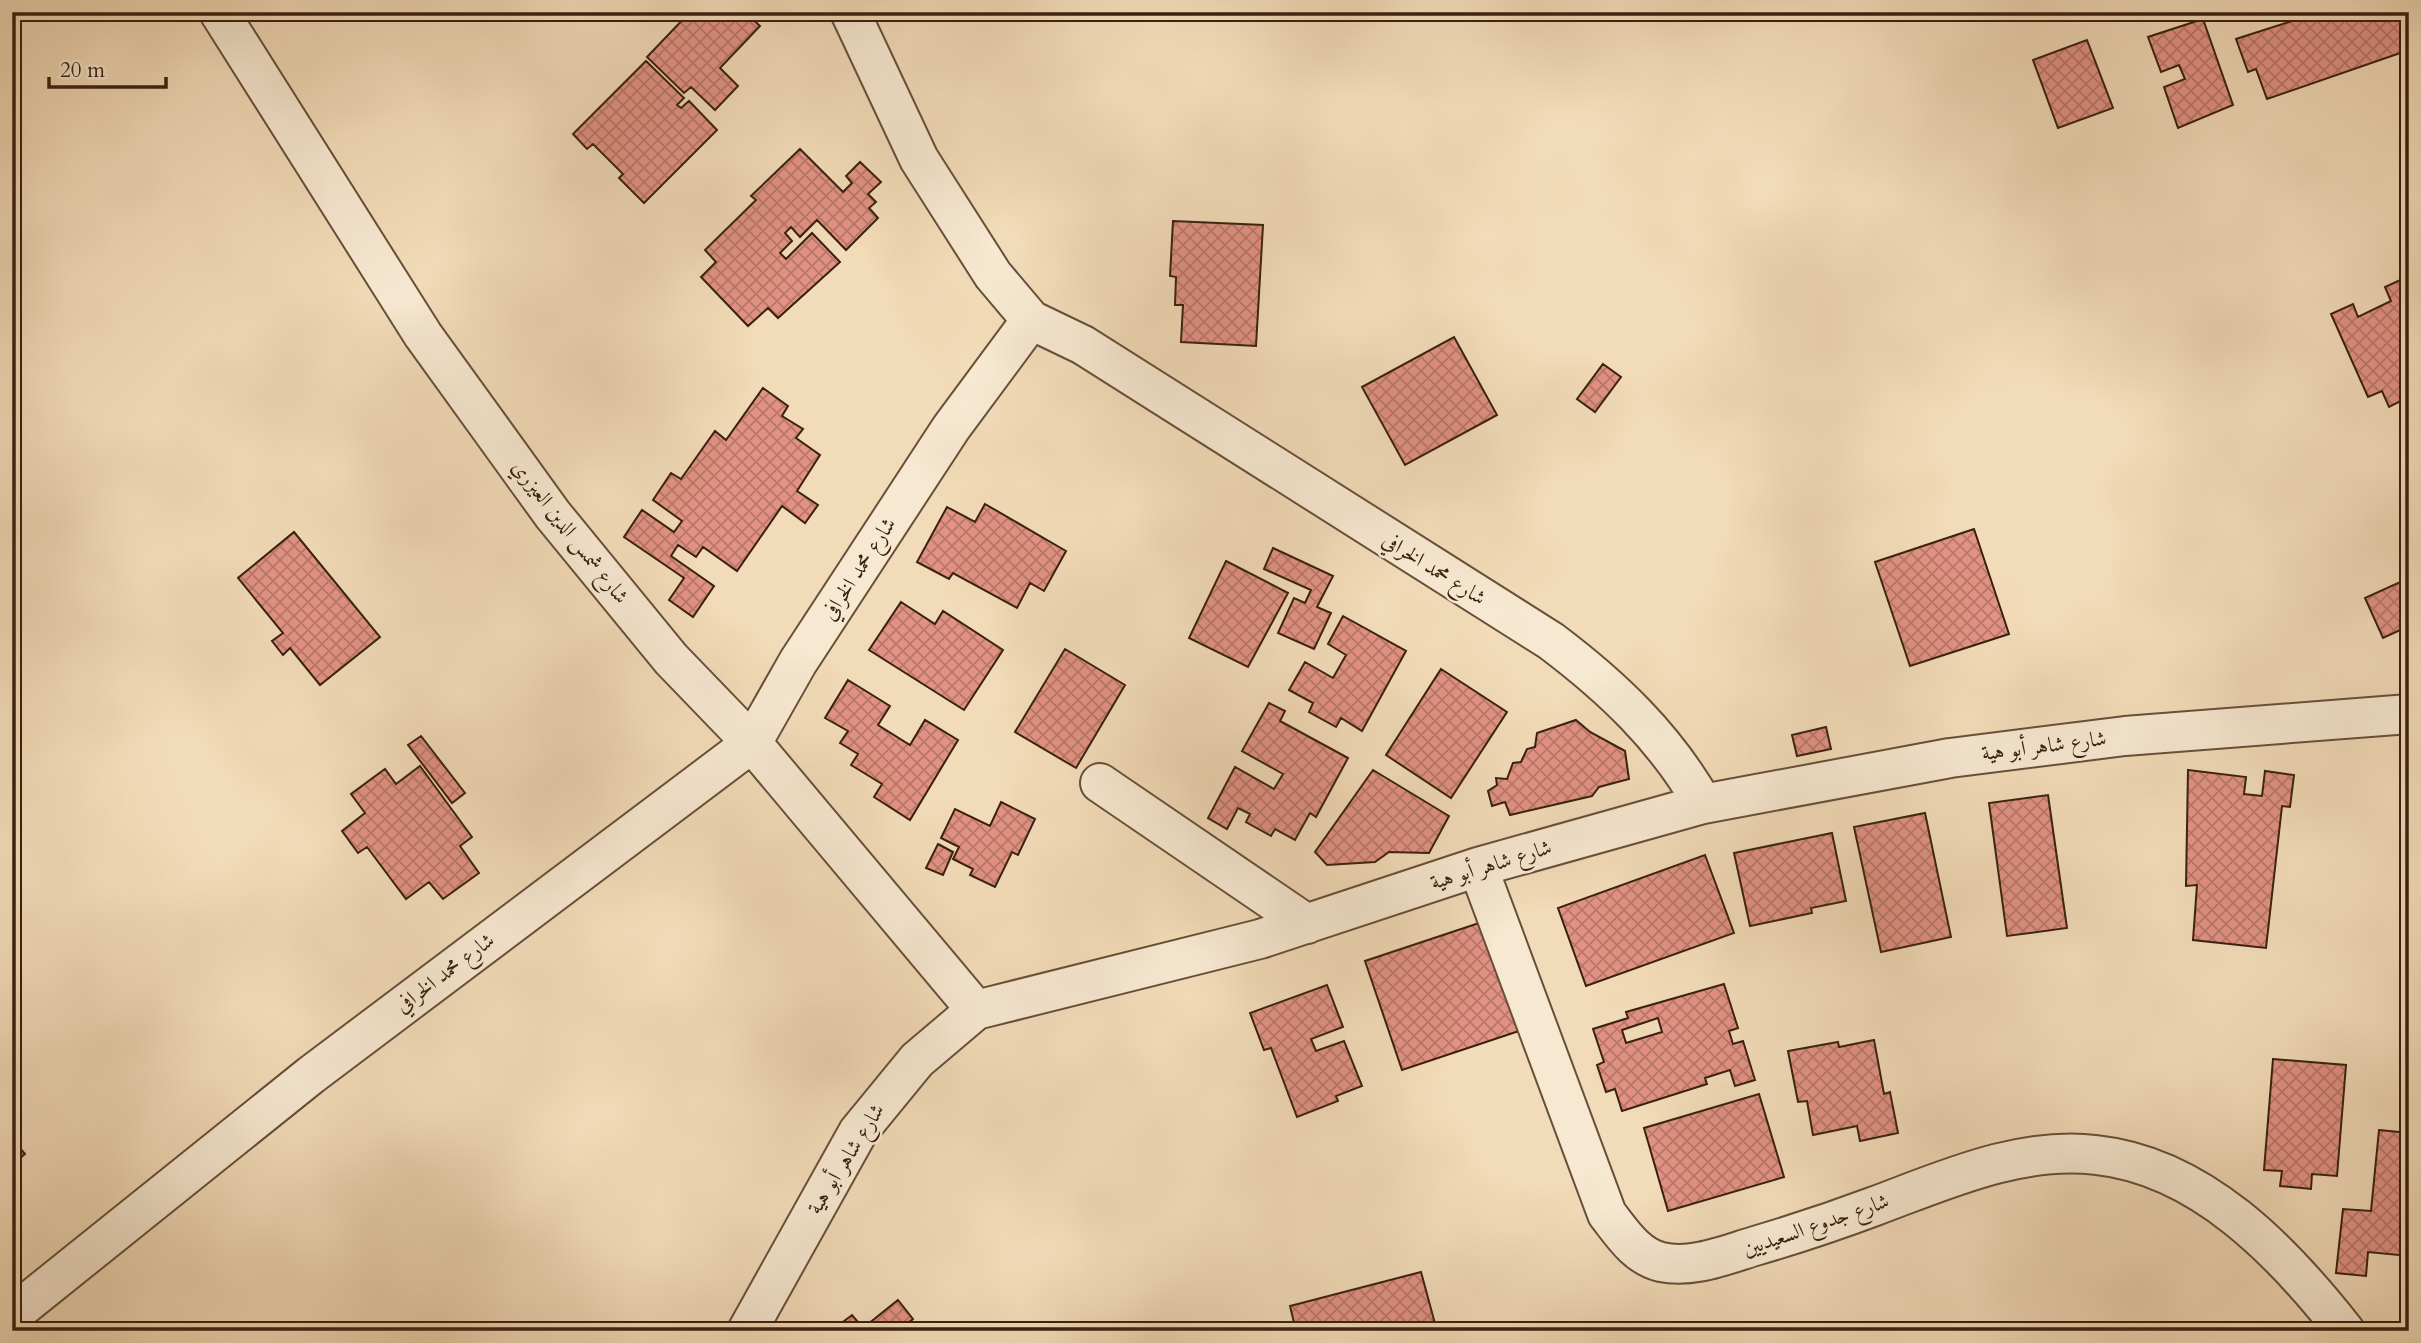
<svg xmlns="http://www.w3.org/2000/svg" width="2421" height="1343" viewBox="0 0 2421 1343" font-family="Cardo,Amiri,serif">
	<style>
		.building { fill: url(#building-cross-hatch); stroke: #39200f; stroke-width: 2; fill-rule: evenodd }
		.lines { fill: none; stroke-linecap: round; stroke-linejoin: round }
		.minor-casing { stroke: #674f39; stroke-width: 42 }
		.minor { stroke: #f7e8d1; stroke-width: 38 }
		.labels { text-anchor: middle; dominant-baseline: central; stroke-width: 5; stroke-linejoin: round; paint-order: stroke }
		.street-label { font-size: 21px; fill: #39200f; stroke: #f7e8d1 }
	</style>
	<defs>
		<pattern id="building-cross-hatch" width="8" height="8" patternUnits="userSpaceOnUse" patternTransform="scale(1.75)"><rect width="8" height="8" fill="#e29284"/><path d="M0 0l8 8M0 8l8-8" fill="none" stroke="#b8776a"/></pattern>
	</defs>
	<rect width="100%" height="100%" fill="#f2dbb8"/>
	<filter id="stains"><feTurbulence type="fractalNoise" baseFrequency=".00286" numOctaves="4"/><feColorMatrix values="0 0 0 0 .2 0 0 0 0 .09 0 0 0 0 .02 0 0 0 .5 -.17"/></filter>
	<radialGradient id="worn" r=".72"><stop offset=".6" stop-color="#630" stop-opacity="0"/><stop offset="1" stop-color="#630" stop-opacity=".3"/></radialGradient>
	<path class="building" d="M 690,12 L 745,12 L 760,26 L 720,68 L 738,86 L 715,110 L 691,87 L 684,93 L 647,57 Z
		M 2320,12 L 2409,12 L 2409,50 L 2267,99 L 2256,69 L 2248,72 L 2236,39 Z
		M 2203,19 L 2233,105 L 2178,128 L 2164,87 L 2185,79 L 2179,65 L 2161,72 L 2148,37 Z
		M 2087,40 L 2113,108 L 2058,128 L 2033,60 Z
		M 646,61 L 684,98 L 677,105 L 681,108 L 689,101 L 717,130 L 644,203 L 619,178 L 623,174 L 593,144 L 587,149 L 573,134 Z
		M 800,149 L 843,192 L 852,183 L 846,176 L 860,162 L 881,182 L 868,194 L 876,202 L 869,208 L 878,218 L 846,250 L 817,220 L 800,237 L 791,227 L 785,233 L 792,241 L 780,253 L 786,259 L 812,233 L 840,262 L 778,318 L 768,308 L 748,326 L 701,277 L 716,262 L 705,250 L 756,200 L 751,196 Z
		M 1173,221 L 1263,225 L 1256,346 L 1181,342 L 1183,305 L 1175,305 L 1176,277 L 1170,276 Z
		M 2409,276 L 2409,397 L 2389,407 L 2382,391 L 2368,397 L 2331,314 L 2353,304 L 2358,317 L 2391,301 L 2385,287 Z
		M 1454,337 L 1497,415 L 1405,465 L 1362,387 Z
		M 1603,364 L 1621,377 L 1595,412 L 1577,399 Z
		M 763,388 L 788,406 L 782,416 L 803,429 L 796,438 L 820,455 L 797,491 L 818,505 L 805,523 L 782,506 L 737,571 L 703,547 L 696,557 L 678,545 L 671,556 L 714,586 L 693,617 L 669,600 L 684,578 L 624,537 L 642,510 L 674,532 L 682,521 L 653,500 L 671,473 L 681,479 L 715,431 L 726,440 Z
		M 985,504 L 1066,551 L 1044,591 L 1030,583 L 1017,608 L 953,573 L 949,579 L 917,562 L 947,507 L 975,522 Z
		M 1974,529 L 2009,634 L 1910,666 L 1875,562 Z
		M 294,532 L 380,637 L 320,685 L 290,648 L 283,655 L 272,641 L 283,633 L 238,578 Z
		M 1273,548 L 1333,576 L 1317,607 L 1331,613 L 1314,649 L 1278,633 L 1294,598 L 1305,603 L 1311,590 L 1264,569 Z
		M 1226,561 L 1288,593 L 1248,667 L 1189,638 Z
		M 2409,578 L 2409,626 L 2383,638 L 2365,598 Z
		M 901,602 L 935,624 L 943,611 L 1003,650 L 964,710 L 869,650 Z
		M 1343,616 L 1406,651 L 1362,731 L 1341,718 L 1336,727 L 1309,712 L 1313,703 L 1289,690 L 1305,662 L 1333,678 L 1346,655 L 1328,644 Z
		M 1065,649 L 1125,685 L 1076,768 L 1015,732 Z
		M 1441,669 L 1507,712 L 1451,798 L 1386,755 Z
		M 848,680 L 890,706 L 878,725 L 910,745 L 925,720 L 958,740 L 910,820 L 874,797 L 882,784 L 851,765 L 858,754 L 840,743 L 848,731 L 825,718 Z
		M 1269,703 L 1285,711 L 1280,721 L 1348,758 L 1316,817 L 1310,813 L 1295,840 L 1275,829 L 1271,836 L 1246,822 L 1250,814 L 1238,808 L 1227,829 L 1208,818 L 1235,767 L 1274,789 L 1283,774 L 1242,751 Z
		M 1576,720 L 1590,732 L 1625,751 L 1629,779 L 1599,787 L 1592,796 L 1510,815 L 1505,802 L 1492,806 L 1488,791 L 1497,785 L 1496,778 L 1507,779 L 1513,763 L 1521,762 L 1527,749 L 1535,747 L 1537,733 Z
		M 1826,727 L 1831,749 L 1797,756 L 1792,735 Z
		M 421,736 L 465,793 L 452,803 L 408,745 Z
		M 420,766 L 472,837 L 460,846 L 479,873 L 443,899 L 429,882 L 406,899 L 367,847 L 358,853 L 342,831 L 365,813 L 351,794 L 385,769 L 396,784 Z
		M 1373,770 L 1449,816 L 1429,853 L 1389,852 L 1375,862 L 1327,865 L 1315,852 Z
		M 2188,770 L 2246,777 L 2244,794 L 2262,796 L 2265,771 L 2294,775 L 2290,807 L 2282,806 L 2266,948 L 2193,940 L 2197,885 L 2186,886 Z
		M 2048,795 L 2067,928 L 2007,936 L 1989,803 Z
		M 1001,802 L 1035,819 L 1018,855 L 1012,852 L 995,887 L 970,875 L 973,869 L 953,859 L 959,847 L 941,838 L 955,809 L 990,826 Z
		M 1925,813 L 1951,937 L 1881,952 L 1854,827 Z
		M 1832,833 L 1846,901 L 1811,908 L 1812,913 L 1750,926 L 1734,853 Z
		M 938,844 L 953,852 L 943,875 L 926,868 Z
		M 1705,855 L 1734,933 L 1586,986 L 1558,908 Z
		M 1488,920 L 1525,1029 L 1402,1070 L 1365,961 Z
		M 1724,984 L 1738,1028 L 1729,1031 L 1733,1044 L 1743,1041 L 1755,1080 L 1735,1086 L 1730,1070 L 1705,1078 L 1707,1084 L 1622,1111 L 1615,1089 L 1606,1092 L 1597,1065 L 1604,1062 L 1593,1029 L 1628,1018 L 1626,1012 ZM 1658,1018 L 1662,1032 L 1626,1043 L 1622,1030 Z
		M 1327,985 L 1343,1027 L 1311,1039 L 1316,1051 L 1344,1041 L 1362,1086 L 1336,1096 L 1338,1101 L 1297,1117 L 1271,1048 L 1264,1050 L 1250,1013 Z
		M 1874,1040 L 1884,1094 L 1890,1092 L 1898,1133 L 1860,1141 L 1857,1126 L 1813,1135 L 1807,1101 L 1798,1102 L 1788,1051 L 1838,1042 L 1839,1047 Z
		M 2273,1059 L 2346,1065 L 2337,1176 L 2312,1174 L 2311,1189 L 2280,1186 L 2282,1171 L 2264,1170 Z
		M 1759,1094 L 1784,1177 L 1668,1211 L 1644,1128 Z
		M 2379,1130 L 2409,1133 L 2409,1256 L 2368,1252 L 2366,1276 L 2336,1273 L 2343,1209 L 2371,1211 Z
		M 12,1139 L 25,1154 L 12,1165 Z
		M 1421,1272 L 1437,1331 L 1296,1331 L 1290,1306 Z
		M 898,1300 L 913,1319 L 898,1331 L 831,1331 L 852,1315 L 863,1328 Z"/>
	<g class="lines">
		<g class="minor-casing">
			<path id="minor" d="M 219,12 L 423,335 L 553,515 L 671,659 L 752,743 L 976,1010
				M 850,12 L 919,159 L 993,275 L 1031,320
				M 1100,783 L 1307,924
				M 1478,867 L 1607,1214 C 1622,1233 1636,1256 1661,1262 C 1692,1269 1725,1255 1755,1246 C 1796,1234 1835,1221 1875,1206 C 1945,1180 2019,1146 2096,1155 C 2201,1166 2283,1252 2345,1331
				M 12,1315 L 311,1075 L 752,743 L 798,662 L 951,428 L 1031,320 L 1083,345 L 1551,641 C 1612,687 1665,737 1703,804
				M 747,1331 L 858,1132 L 917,1060 L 976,1010 L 1260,939 L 1478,867 L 1703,804 L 1950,758 L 2125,736 L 2409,714"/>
		</g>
		<use href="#minor" class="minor"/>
	</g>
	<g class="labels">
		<g class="street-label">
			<text transform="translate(570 532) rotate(52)">شارع شمس الدين العيزري</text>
			<text transform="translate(859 569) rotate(-57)">شارع محمد الخرافي</text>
			<text transform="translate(1434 569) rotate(32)">شارع محمد الخرافي</text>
			<text transform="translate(2044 746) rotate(-7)">شارع شاهر أبو هية</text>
			<text transform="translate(1491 865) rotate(-17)">شارع شاهر أبو هية</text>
			<text transform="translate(445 973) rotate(-37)">شارع محمد الخرافي</text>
			<text transform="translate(846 1159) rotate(-58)">شارع شاهر أبو هية</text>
			<text transform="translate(1816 1225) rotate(-19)">شارع جدوع السعيديين</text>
		</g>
	</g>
	<rect width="2421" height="1343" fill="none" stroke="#f2dbb8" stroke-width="42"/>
	<rect x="14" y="14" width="2393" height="1315" fill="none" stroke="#39200f" stroke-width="3.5"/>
	<rect x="21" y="21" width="2379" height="1301" fill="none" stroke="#39200f" stroke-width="2"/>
	<path d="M49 77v10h117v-10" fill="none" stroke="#39200f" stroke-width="3.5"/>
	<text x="60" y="77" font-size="21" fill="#39200f" stroke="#f7e8d1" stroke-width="5" paint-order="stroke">20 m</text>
	<rect width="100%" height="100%" filter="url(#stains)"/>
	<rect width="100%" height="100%" fill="url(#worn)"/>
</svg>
